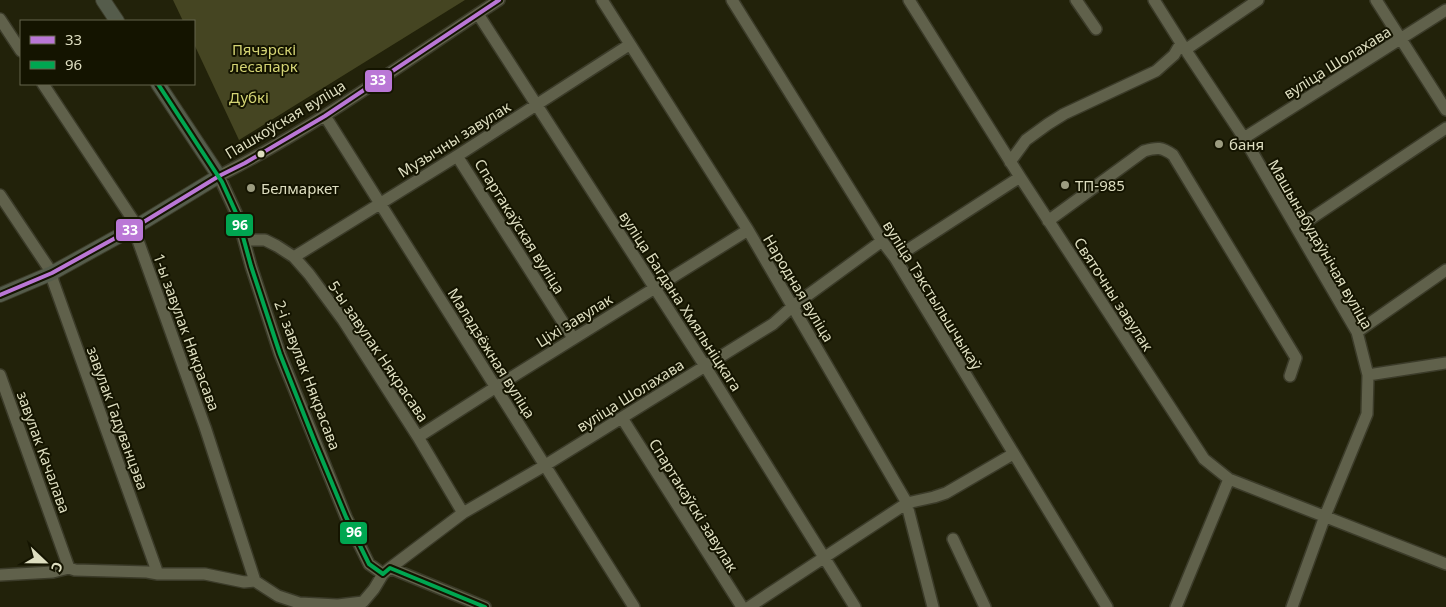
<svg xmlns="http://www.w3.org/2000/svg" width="1446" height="607" viewBox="0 0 1446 607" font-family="'Noto Sans',sans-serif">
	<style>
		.green { fill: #454522 }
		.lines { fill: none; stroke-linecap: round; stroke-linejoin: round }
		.minor-casing { stroke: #3b3b29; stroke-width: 14 }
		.major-casing { stroke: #3b3b29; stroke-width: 16 }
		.minor { stroke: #60614b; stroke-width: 11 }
		.major { stroke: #555c4b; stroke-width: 14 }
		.bus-1-casing { stroke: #141400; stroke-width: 8 }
		.bus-2-casing { stroke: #141400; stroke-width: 8 }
		.bus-1 { stroke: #ba77d6; stroke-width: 4 }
		.bus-2 { stroke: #00a651; stroke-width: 4 }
		.poi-dot { fill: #9c9c80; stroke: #141400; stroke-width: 2 }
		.bus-dot { fill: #dedec0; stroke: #141400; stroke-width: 2 }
		.labels { text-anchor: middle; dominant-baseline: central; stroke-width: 4; stroke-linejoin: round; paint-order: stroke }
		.park-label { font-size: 15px; fill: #d4d474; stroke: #141400 }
		.street-label { font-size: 15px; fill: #dedec0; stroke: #141400 }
		.poi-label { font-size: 15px; fill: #dedec0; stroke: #141400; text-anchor: start }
		.line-badge { stroke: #141400; stroke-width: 2 }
		.badge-label { font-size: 14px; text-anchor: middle; font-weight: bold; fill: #fff }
	</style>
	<rect width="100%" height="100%" fill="#22220a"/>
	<path class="green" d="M 173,0 L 465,0 L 239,140 L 194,44 L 194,21 L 183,21 Z"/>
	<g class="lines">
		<g class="minor-casing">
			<path id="minor" d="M 602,0 L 748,230 L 907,503 L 908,509 L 933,607
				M 732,0 L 882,241 L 895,258 L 1107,607
				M 909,0 L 1020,177 L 1204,459 L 1229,479 L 1446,564
				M 1076,0 L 1096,29
				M 1154,0 L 1181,43 L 1244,138 L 1357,332 L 1368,375 L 1367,414 L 1325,516 L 1292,607
				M 1376,0 L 1446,110
				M 478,14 L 705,366 L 855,607
				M 0,19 L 21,51
				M 1185,50 L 1258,0
				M 43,84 L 137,226 L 136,235 L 205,427 L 255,581
				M 325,116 L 634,607
				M 1244,138 L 1446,10
				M 457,156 L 573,338
				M 1010,162 L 1026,140 L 1048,124 L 1064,114 L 1156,71 L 1174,55 L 1181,43
				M 0,195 L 52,273 L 53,281 L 158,574
				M 1048,221 L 1144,151 C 1157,147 1162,147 1173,155 L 1296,358 L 1290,376
				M 1297,228 L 1446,128
				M 244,240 L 265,240 L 277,246 L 294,257 L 309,274 L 343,320 L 418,437 L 463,513
				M 294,257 L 457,156 L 629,45
				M 895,258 L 1020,177
				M 1357,332 L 1446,270
				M 0,375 L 69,568
				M 1368,375 L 1446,363
				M 622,418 L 742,607
				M 418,437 L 496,387 L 748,230
				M 953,539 L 985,607
				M 69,568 L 75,570 L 147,572 L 158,574 L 205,574 L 244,582 L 255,581 L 278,596 L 299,603 L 338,605 L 363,602 L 374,589 L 383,574
				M 390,568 L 463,513 L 544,466 L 773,324 L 793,306 L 882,241
				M 0,575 L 53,572 L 69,568
				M 485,607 L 390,568 L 383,574 L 369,564 L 346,517 L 280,354 L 251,266 L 237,215 L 219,176 C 318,126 407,60 499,0
				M 749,607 L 907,503 L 934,497 L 946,493 L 1013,454
				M 1176,607 L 1229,479"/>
		</g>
		<g class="major-casing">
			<path id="major" d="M 103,0 L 117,21
				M 0,295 L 52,273 L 137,226 L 219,176 L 158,84"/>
		</g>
		<use href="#minor" class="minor"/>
		<use href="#major" class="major"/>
		<g class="bus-1-casing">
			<path id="bus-1" d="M 0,295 L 52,273 L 137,226 L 219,176 L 245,163 L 325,116 L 499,0"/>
		</g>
		<g class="bus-2-casing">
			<path id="bus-2" d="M 158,84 L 222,182 L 237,215 L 251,266 L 280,354 L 314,440 L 346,517 L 369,564 L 383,574 L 390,568 L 485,607"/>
		</g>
		<use href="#bus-1" class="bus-1"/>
		<use href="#bus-2" class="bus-2"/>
	</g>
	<g class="poi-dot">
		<circle cx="1219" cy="144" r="5"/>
		<circle cx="1065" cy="185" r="5"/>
		<circle cx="251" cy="188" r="5"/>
	</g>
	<circle class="bus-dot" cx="261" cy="154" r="4.5"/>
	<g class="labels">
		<g class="park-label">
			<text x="264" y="49">Пячэрскі<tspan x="264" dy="17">лесапарк</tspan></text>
			<text x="249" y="97">Дубкі</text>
		</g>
		<g class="street-label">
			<text transform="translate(1337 62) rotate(-32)">вуліца Шолахава</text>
			<text transform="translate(285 119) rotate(-31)">Пашкоўская вуліца</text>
			<text transform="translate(454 139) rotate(-32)">Музычны завулак</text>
			<text transform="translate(520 226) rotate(58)">Спартакаўская вуліца</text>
			<text transform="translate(1321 244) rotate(60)">Машынабудаўнічая вуліца</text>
			<text transform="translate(799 288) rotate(59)">Народная вуліца</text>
			<text transform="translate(1114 294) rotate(57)">Святочны завулак</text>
			<text transform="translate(933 295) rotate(58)">вуліца Тэкстыльшчыкаў</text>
			<text transform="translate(681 301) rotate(57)">вуліца Багдана Хмяльніцкага</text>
			<text transform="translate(574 320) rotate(-32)">Ціхі завулак</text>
			<text transform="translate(187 332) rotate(70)">1-ы завулак Някрасава</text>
			<text transform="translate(379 351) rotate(56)">5-ы завулак Някрасава</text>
			<text transform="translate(492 353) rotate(58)">Маладзёжная вуліца</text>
			<text transform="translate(308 375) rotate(69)">2-і завулак Някрасава</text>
			<text transform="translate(630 395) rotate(-32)">вуліца Шолахава</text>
			<text transform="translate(118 418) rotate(70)">завулак Гадуванцэва</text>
			<text transform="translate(44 452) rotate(70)">завулак Качалава</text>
			<text transform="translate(694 505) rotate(58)">Спартакаўскі завулак</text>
		</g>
		<g class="poi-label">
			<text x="1229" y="144">баня</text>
			<text x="1075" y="185">ТП-985</text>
			<text x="261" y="188">Белмаркет</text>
		</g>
	</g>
	<g class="line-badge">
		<rect x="364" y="69" width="29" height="24" rx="5" fill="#ba77d6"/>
		<rect x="225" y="213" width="29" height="24" rx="5" fill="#00a651"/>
		<rect x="115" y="218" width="29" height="24" rx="5" fill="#ba77d6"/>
		<rect x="339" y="521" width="29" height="24" rx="5" fill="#00a651"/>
	</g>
	<g class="badge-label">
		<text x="378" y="85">33</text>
		<text x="240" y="230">96</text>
		<text x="130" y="235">33</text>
		<text x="354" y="537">96</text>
	</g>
	<rect x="20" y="20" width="175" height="65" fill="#141400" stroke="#65654d"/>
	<rect x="30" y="36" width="25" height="8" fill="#ba77d6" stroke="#65654d"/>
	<text x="65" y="45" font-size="15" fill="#dedec0">33</text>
	<rect x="30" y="61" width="25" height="8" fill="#00a651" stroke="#65654d"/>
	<text x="65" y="70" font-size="15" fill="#dedec0">96</text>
	<g transform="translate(45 562) rotate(112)" stroke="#141400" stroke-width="4" paint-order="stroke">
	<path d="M0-4L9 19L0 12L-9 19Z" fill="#dedec0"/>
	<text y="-8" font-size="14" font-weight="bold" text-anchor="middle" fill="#dedec0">С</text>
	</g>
</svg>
